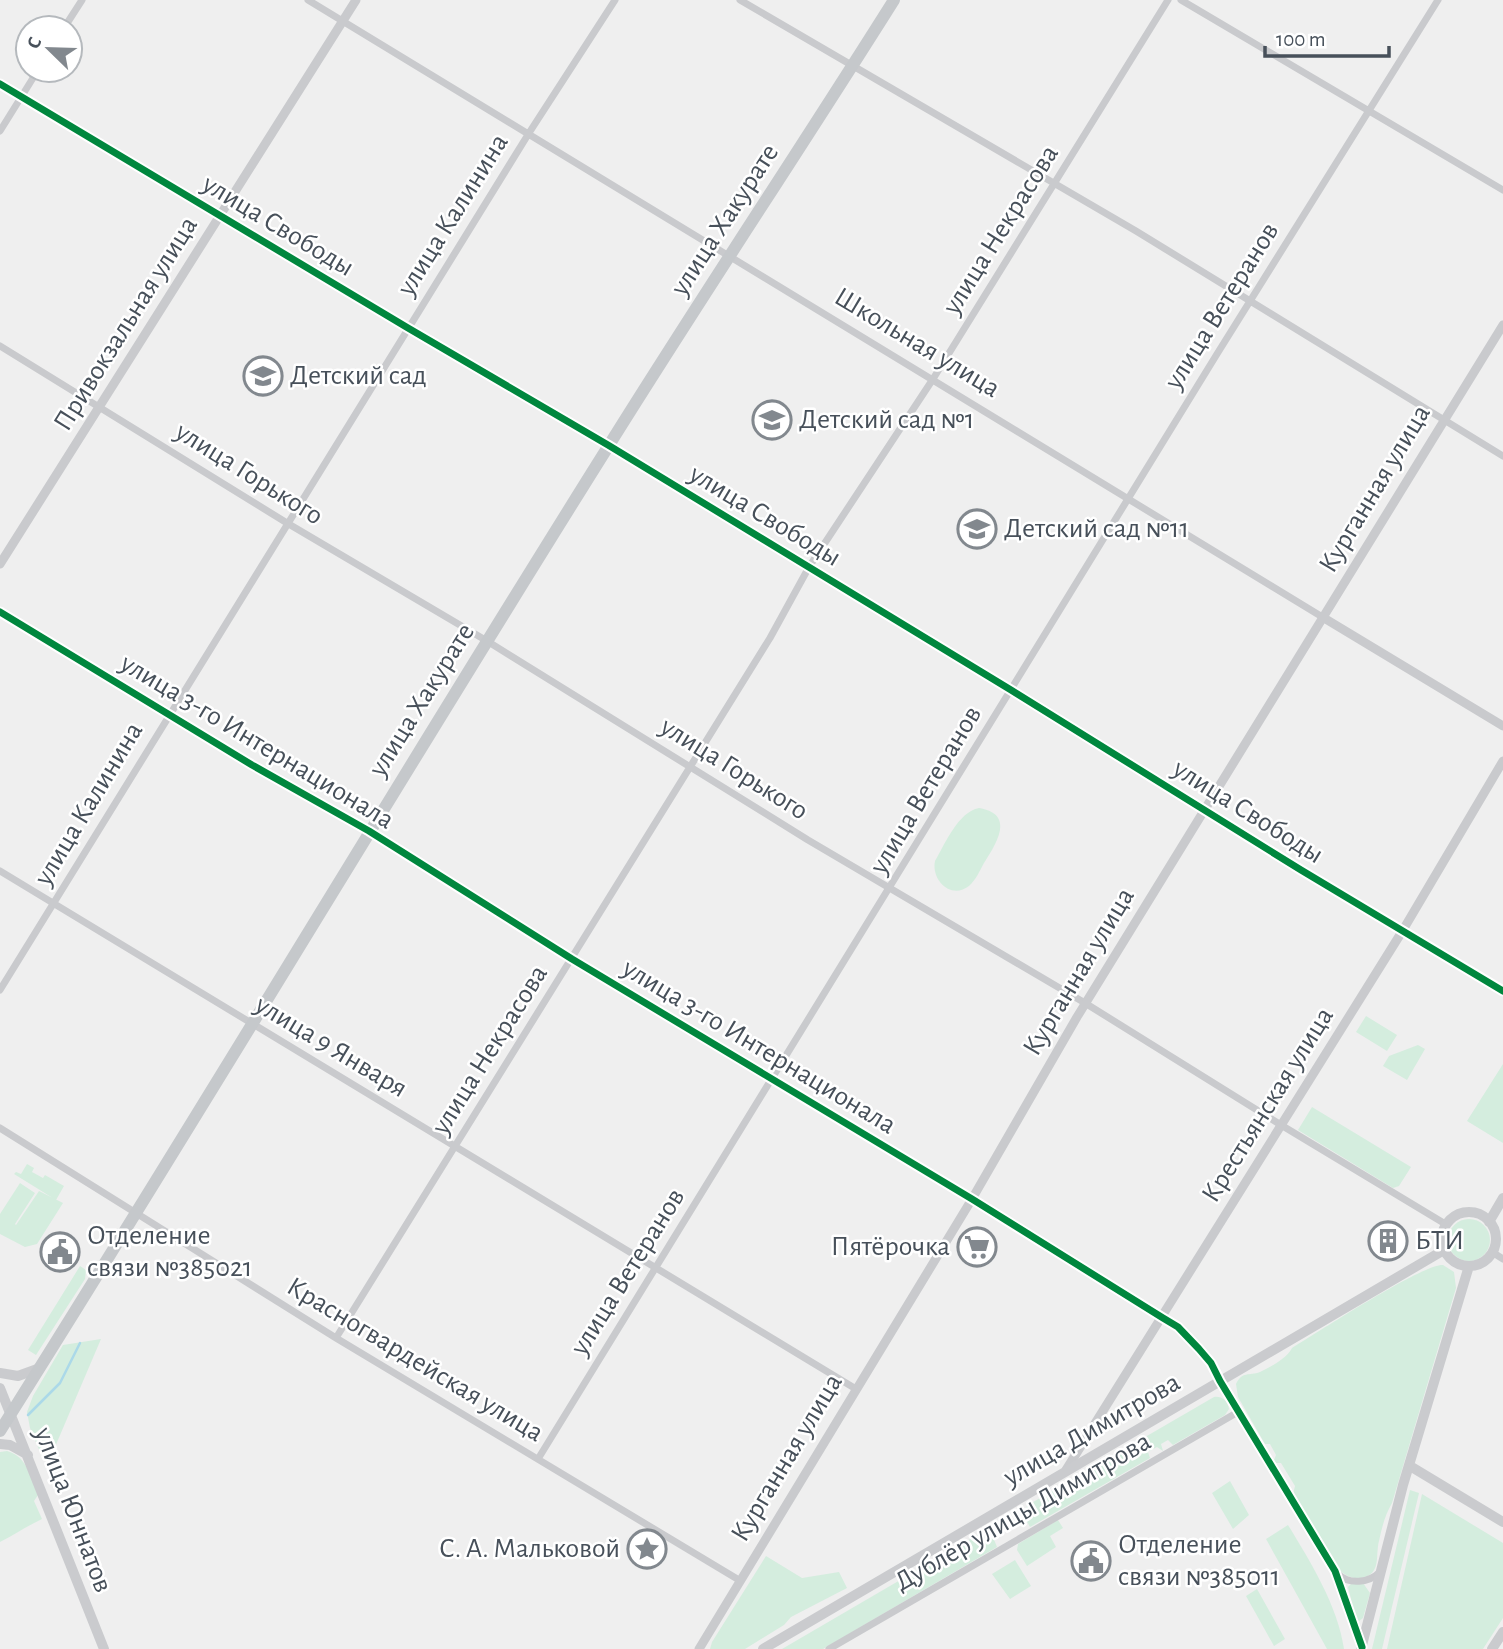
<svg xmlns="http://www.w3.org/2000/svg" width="1503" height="1649" viewBox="0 0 1503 1649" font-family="'Alegreya Sans',sans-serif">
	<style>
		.green { fill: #d4edde }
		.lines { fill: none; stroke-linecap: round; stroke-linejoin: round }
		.stream { stroke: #abd9e9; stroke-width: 2.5 }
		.minor { stroke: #c9cacd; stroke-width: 7 }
		.tertiary { stroke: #c9cacd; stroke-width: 9 }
		.secondary { stroke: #cacbce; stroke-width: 10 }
		.primary { stroke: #c5c8cb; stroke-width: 12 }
		.cycleway-casing { stroke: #fff; stroke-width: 11 }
		.cycleway { stroke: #00873e; stroke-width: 7 }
		.labels { text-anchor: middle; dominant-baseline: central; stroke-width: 5; stroke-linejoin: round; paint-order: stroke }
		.street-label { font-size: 28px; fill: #47505a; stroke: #fff }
		.poi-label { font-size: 28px; fill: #47505a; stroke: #fff; text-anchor: start }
	</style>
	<rect width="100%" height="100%" fill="#efefef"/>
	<path class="green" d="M 979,808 C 1016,814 996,844 984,863 C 980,870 976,880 969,886 C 951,900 931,880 935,861 C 945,844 958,812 979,808 Z
		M 1366,1016 L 1397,1035 L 1387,1051 L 1356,1032 Z
		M 1418,1045 L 1425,1049 L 1407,1080 L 1383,1066 L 1389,1056 Z
		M 1503,1064 L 1503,1143 L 1467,1121 Z
		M 1312,1107 L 1411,1167 L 1399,1186 L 1393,1188 L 1298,1130 Z
		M 27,1164 L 34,1168 L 32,1172 L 43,1178 L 45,1175 L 64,1186 L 56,1200 L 14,1174 L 16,1172 L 21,1174 Z
		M 20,1183 L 35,1193 L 15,1224 L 16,1225 L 39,1191 L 63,1203 L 37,1244 L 25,1247 L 0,1234 L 0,1214 Z
		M1448 1240a21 21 0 1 1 42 0a21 21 0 1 1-42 0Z
		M 1443,1265 L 1454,1272 L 1456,1288 L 1392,1503 C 1385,1515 1382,1527 1379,1541 C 1375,1556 1382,1574 1361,1578 C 1352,1579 1347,1576 1340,1571 L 1293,1494 L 1295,1486 L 1281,1463 L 1276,1463 L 1274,1460 L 1276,1455 L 1270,1444 L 1265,1444 L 1238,1397 L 1236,1384 C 1242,1371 1249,1376 1260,1372 C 1272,1366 1286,1359 1292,1348 C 1317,1333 1422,1264 1443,1265 Z
		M 80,1266 L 86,1270 L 85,1279 L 36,1355 L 28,1350 Z
		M 101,1339 L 49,1461 L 43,1459 L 30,1428 L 27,1412 L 33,1396 L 63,1345 Z
		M 1214,1397 C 1222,1396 1228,1401 1229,1409 L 1225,1415 L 1173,1445 L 1168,1440 L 1161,1444 L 1163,1451 L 1157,1447 L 1148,1452 L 1150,1458 L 1030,1527 L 1022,1513 L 1028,1505 Z
		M 7,1451 C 27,1456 31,1478 38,1495 L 34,1501 L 42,1519 C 27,1526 14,1535 0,1542 L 0,1452 Z
		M 1230,1481 L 1249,1515 L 1233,1529 L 1212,1493 Z
		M 1410,1490 L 1419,1493 L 1382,1649 L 1372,1649 Z
		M 1422,1494 L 1503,1543 L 1503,1618 L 1483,1649 L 1387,1649 Z
		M 1058,1520 L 1063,1528 L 1050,1536 L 1056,1547 L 1027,1566 L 1017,1550 L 1018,1544 Z
		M 1288,1525 C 1310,1561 1338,1606 1344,1649 L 1327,1649 L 1266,1539 Z
		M 991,1532 L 997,1547 L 823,1649 L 782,1649 L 979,1534 Z
		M 766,1556 L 802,1578 L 839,1572 L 847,1588 L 791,1617 L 784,1625 L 745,1649 L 710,1649 L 712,1642 Z
		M 1015,1560 L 1031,1586 L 1010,1599 L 992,1574 Z
		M 1363,1583 L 1370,1593 L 1363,1618 L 1359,1621 L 1356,1619 L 1348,1587 L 1351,1584 Z
		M 1257,1589 L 1285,1639 L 1274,1646 L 1246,1596 Z"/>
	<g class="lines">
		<path class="stream" d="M 28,1415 L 60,1383 L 80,1343"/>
		<path class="minor" d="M 308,0 L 1324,618
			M 740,0 L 1136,231 L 1503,456
			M 1181,0 L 1503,190
			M 64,28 L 82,0
			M 0,84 L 408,328 L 608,445 L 1011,690 L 1301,870 L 1503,991
			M 0,131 L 38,70
			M 0,346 L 287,523 L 487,641 L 808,840 L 1085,1003 L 1281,1125 L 1447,1225
			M 0,612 L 252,765 L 369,831 L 572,959 L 972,1199 L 1163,1318 L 1178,1327 L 1199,1349 L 1211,1363 L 1220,1381 L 1335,1571 L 1361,1646
			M 0,871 L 856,1389
			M 0,990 L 529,133 L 615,0
			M 0,1128 L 336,1338 L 739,1580
			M 1492,1252 L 1503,1259
			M 336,1338 L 770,638 L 809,567 L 933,379 L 1168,0
			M 538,1459 L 1217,354 L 1438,0
			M 1338,1574 C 1349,1585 1369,1583 1380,1572
			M 829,1649 L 1238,1412"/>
		<path class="tertiary" d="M 0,564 L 356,0
			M 1324,618 L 1503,726
			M 1066,1470 L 1403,930 L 1503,761
			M 699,1649 L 972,1199 L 1077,1017 L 1503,325"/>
		<path class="secondary" d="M1442 1239a27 27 0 1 1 54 0a27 27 0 1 1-54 0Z
			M 1489,1222 L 1503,1198
			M 0,1373 L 18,1376 L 40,1368
			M 0,1388 L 104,1649
			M 0,1444 L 10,1445 L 28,1455
			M 1410,1466 L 1503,1522
			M 763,1649 L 1444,1250
			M 1361,1649 L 1403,1485 L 1469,1266
			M 1492,1649 L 1503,1632"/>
		<path class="primary" d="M 0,1431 C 205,1106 402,775 606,450 C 700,299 799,151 894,0"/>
		<g class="cycleway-casing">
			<path id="cycleway" d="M 0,84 L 408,328 L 608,445 L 1011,690 L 1301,870 L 1503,991
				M 0,612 L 252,765 L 369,831 L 572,959 L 972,1199 L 1163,1318 L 1178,1327 L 1199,1349 L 1211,1363 L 1220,1381 L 1335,1571 L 1362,1647"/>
		</g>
		<use href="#cycleway" class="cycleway"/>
	</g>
	<defs>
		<g id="school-ring" transform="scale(2.0125)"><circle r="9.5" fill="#fff" stroke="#82888e" stroke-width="1.5"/><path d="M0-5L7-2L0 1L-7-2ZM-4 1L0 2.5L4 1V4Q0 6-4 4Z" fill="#82888e"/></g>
		<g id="building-ring" transform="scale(2.0125)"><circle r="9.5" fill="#fff" stroke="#82888e" stroke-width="1.5"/><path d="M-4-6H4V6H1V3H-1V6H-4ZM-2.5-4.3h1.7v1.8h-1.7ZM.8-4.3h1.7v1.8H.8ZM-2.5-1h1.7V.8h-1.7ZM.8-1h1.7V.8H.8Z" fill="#82888e"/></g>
		<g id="supermarket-ring" transform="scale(2.0125)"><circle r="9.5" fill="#fff" stroke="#82888e" stroke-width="1.5"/><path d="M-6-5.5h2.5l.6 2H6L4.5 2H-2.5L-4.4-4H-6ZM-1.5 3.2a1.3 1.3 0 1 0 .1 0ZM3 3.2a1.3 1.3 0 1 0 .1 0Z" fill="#82888e"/></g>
		<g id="civic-ring" transform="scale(2.0125)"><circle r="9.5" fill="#fff" stroke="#82888e" stroke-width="1.5"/><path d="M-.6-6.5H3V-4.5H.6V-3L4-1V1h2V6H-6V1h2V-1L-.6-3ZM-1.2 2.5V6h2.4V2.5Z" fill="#82888e"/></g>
		<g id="sight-ring" transform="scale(2.0125)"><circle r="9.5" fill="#fff" stroke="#82888e" stroke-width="1.5"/><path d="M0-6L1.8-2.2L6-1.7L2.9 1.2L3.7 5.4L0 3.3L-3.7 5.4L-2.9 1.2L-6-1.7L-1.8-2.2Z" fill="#82888e"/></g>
	</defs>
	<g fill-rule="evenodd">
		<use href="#school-ring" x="263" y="376"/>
		<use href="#school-ring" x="772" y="420"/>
		<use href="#school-ring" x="977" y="529"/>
		<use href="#building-ring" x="1388" y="1241"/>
		<use href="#supermarket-ring" x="977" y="1247"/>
		<use href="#civic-ring" x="60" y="1252"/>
		<use href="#sight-ring" x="647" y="1549"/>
		<use href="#civic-ring" x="1091" y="1561"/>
	</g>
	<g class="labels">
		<g class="street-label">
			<text transform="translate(453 215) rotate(-58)">улица Калинина</text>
			<text transform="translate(725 220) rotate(-57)">улица Хакурате</text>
			<text transform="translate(278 226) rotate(31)">улица Свободы</text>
			<text transform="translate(1001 230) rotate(-58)">улица Некрасова</text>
			<text transform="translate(1222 306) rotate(-58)">улица Ветеранов</text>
			<text transform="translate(126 324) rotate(-58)">Привокзальная улица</text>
			<text transform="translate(917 343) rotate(31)">Школьная улица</text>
			<text transform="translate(249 474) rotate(32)">улица Горького</text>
			<text transform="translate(1375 489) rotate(-59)">Курганная улица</text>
			<text transform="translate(765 516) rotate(31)">улица Свободы</text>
			<text transform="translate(422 700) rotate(-58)">улица Хакурате</text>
			<text transform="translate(257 742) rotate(31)">улица 3-го Интернационала</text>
			<text transform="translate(734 769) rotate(32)">улица Горького</text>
			<text transform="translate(926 790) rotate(-59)">улица Ветеранов</text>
			<text transform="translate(89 804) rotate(-59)">улица Калинина</text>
			<text transform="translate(1248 812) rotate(32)">улица Свободы</text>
			<text transform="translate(1079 972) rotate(-59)">Курганная улица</text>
			<text transform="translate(331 1047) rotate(31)">улица 9 Января</text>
			<text transform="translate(759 1047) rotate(31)">улица 3-го Интернационала</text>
			<text transform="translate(490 1050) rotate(-58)">улица Некрасова</text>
			<text transform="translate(1268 1105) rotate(-58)">Крестьянская улица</text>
			<text transform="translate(628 1272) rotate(-58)">улица Ветеранов</text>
			<text transform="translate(415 1360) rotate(31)">Красногвардейская улица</text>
			<text transform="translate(1092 1430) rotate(-30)">улица Димитрова</text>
			<text transform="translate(787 1458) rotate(-59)">Курганная улица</text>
			<text transform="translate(73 1510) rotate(69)">улица Юннатов</text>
			<text transform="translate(1023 1512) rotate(-30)">Дублёр улицы Димитрова</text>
		</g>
		<g class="poi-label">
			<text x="290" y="376">Детский сад</text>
			<text x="799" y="420">Детский сад №1</text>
			<text x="1004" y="529">Детский сад №11</text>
			<text x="87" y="1236">Отделение<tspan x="87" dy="32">связи №385021</tspan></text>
			<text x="1415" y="1241">БТИ</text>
			<text x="950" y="1247" text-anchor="end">Пятёрочка</text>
			<text x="1118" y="1545">Отделение<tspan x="1118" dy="32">связи №385011</tspan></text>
			<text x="620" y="1549" text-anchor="end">С. А. Мальковой</text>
		</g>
	</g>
	<g transform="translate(49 49) rotate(293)"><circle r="33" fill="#ffffff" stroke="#b5b9bd" stroke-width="2"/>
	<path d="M0-5L12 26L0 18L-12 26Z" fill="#82888e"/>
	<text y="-10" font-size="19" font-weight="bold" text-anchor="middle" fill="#47505a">С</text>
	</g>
	<path d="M1265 46v10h124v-10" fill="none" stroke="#47505a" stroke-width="3.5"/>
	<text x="1276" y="46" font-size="21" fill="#47505a" stroke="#ffffff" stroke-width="5" paint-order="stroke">100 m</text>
</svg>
